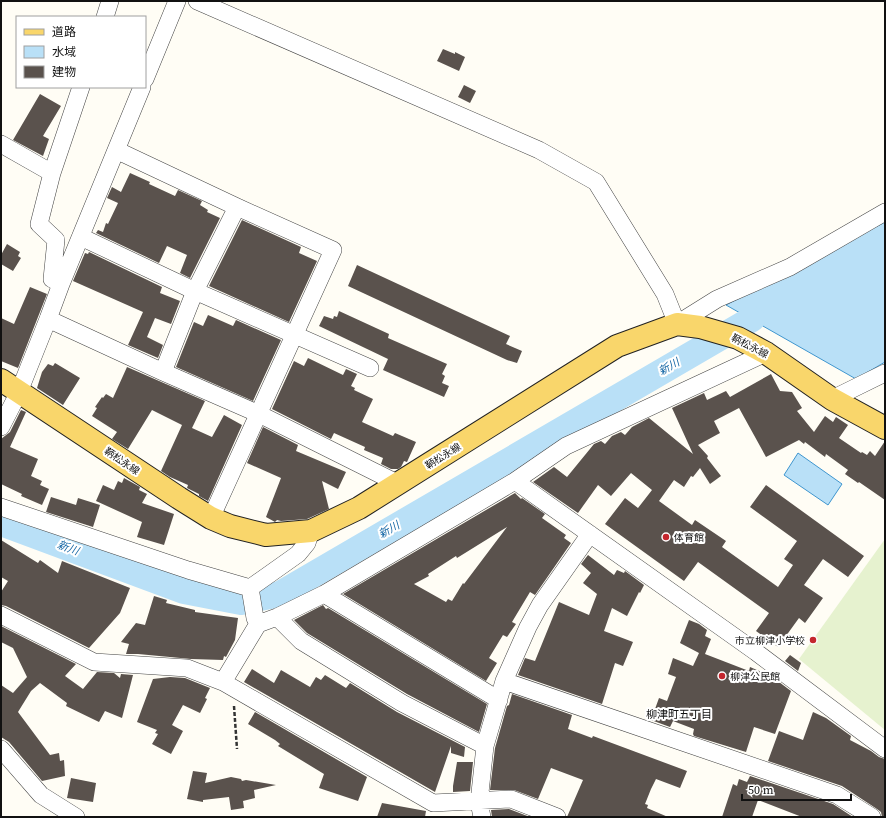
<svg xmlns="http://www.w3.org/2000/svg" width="886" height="818" viewBox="0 0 886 818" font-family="'Source Serif 4','Noto Sans JP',serif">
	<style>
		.pitch { fill: #e6f2cf }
		.water { fill: #b9e0f7; stroke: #3f96cf }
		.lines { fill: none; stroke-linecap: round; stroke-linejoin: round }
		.river { stroke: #b9e0f7; stroke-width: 26 }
		.building { fill: #5a524d; fill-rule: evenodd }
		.minor-casing { stroke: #444; stroke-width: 18 }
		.primary-casing { stroke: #222; stroke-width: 24 }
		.path { stroke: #333; stroke-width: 2.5; stroke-dasharray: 4 2; stroke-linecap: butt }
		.minor { stroke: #fff; stroke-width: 17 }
		.primary { stroke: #f9d66b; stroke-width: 22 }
		.poi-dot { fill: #c4262e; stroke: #fff; stroke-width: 1.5 }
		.labels { text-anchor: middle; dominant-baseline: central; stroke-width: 4; stroke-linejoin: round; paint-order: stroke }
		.street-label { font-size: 10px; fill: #111; stroke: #fff }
		.poi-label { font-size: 10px; fill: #111; stroke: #fff; text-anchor: start }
		.water-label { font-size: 11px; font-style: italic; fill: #1768a6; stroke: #fff }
		.neighbourhood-label { font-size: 11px; fill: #111; stroke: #fff }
	</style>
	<rect width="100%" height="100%" fill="#fffdf5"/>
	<path class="pitch" d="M 885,539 L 885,730 L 799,659 Z"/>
	<path class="water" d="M 885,222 L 885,362 L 856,379 L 726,305 Z
		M 798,453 L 842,484 L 828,505 L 784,475 Z"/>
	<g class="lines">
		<path class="river" d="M 1,523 L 184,591 L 241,602 L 280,594 L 752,319"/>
	</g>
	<path class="building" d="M 443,49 L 455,54 L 455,52 L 465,57 L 459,71 L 437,61 Z
		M 464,85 L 476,91 L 470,103 L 458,97 Z
		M 40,94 L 61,106 L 43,136 L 49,139 L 43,156 L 13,140 Z
		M 130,173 L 150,182 L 149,184 L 175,196 L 178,190 L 202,201 L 200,205 L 208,210 L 207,212 L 220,218 L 190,278 L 180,273 L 187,255 L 167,246 L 159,263 L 96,233 L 98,230 L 103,232 L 106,223 L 108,224 L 118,203 L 107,198 L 112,187 L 121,192 Z
		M 242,220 L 301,247 L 299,253 L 317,261 L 289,322 L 209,286 Z
		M 7,244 L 20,252 L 18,256 L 21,258 L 13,271 L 1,264 L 1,255 Z
		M 89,252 L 162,287 L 160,293 L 180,301 L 171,324 L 155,318 L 147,337 L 163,345 L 158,358 L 128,345 L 143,312 L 73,281 L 85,253 L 88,254 Z
		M 357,265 L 510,336 L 506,344 L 522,351 L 517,363 L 507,360 L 348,286 Z
		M 30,287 L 47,294 L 18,368 L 1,361 L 1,318 L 14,324 Z
		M 339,311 L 389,334 L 388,338 L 447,364 L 442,374 L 445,376 L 442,383 L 449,386 L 444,397 L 383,370 L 388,359 L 319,326 L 324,316 L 333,319 L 334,316 L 337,317 Z
		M 208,315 L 233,326 L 236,320 L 281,340 L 253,401 L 176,367 L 194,322 L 203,326 Z
		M 308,358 L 343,375 L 346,369 L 357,374 L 351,386 L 355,388 L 354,390 L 373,399 L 362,422 L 393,436 L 395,433 L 416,442 L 407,462 L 404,461 L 401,467 L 398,469 L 391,469 L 381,464 L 383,458 L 364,450 L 365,447 L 334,433 L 331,439 L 272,409 L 294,361 L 304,366 Z
		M 55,363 L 80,378 L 63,405 L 37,388 L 42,372 L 48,364 L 53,366 Z
		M 127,367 L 205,401 L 192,428 L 212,437 L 224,415 L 242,425 L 208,501 L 199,496 L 199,494 L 187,488 L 188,485 L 170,477 L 161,471 L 182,425 L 152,410 L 128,449 L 112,439 L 117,432 L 92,416 L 97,408 L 95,407 L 102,397 L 103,398 L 106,394 L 113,398 Z
		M 771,374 L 780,391 L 792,392 L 802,408 L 797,411 L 814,432 L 825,416 L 833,422 L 836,417 L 848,425 L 839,438 L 861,453 L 862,452 L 867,455 L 870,451 L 875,456 L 885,441 L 885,500 L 859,482 L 858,483 L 845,474 L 848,470 L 826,454 L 825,457 L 805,442 L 804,444 L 799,440 L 766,457 L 739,408 L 714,421 L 720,433 L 698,445 L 708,456 L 707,458 L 721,476 L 710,484 L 700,468 L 693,477 L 691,476 L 684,487 L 674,480 L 659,501 L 692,525 L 695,520 L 726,541 L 722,547 L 778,587 L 793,565 L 784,559 L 797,541 L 750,507 L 766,485 L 864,556 L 848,577 L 823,559 L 804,585 L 823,598 L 805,623 L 799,618 L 778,647 L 756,631 L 769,613 L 698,562 L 684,581 L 605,524 L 625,498 L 638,508 L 652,490 L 631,473 L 611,496 L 598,485 L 578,513 L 533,482 L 554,467 L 567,477 L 594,444 L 601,441 L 605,444 L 612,436 L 621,432 L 625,435 L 632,427 L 649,418 L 693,454 L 672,408 L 704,393 L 707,400 L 726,391 L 730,397 Z
		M 21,410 L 26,412 L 10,447 L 38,459 L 31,476 L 42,481 L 40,485 L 49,489 L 42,505 L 21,496 L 22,494 L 1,484 L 1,439 L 10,432 Z
		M 263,427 L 298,445 L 296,451 L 346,472 L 338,489 L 322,481 L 329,509 L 307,519 L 281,521 L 277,520 L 275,522 L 266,517 L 281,478 L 247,463 Z
		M 124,478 L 140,487 L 139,490 L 147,494 L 142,503 L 174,514 L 164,545 L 137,537 L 142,522 L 96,501 L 103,485 L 114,490 L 118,481 L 122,483 Z
		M 515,493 L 521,499 L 522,498 L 545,514 L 542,518 L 566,535 L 564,538 L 571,543 L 535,595 L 530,592 L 512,622 L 516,624 L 507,637 L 503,635 L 489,658 L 497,663 L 486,681 L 343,594 ZM 507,527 L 464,584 L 463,583 L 452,601 L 448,599 L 446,602 L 414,584 L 429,576 L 428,574 L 456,556 L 457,558 Z
		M 51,497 L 76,505 L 78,498 L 100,505 L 93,527 L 46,512 Z
		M 1,540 L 38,563 L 40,560 L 58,573 L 62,561 L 130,588 L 120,613 L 89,648 L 6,606 L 1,605 L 1,592 L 8,581 L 1,577 Z
		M 588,555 L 614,575 L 617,570 L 624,573 L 625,571 L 644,585 L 640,593 L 639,592 L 627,616 L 612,608 L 604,631 L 633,642 L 623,666 L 615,663 L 602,704 L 518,675 L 525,658 L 535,661 L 559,602 L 589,615 L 597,594 L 583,583 L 591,573 L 581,564 Z
		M 154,596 L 167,600 L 166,603 L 195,610 L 195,612 L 238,618 L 235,640 L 226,657 L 224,656 L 223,660 L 191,659 L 138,654 L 126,654 L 129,644 L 121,642 L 136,623 L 145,625 Z
		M 323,605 L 326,609 L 328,608 L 487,704 L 479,732 L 407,694 L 307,633 L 294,620 Z
		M 689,620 L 699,624 L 707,630 L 705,636 L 711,639 L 705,654 L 749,671 L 750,667 L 771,676 L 791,691 L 775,734 L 754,727 L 746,752 L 694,736 L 693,734 L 694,729 L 673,721 L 670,727 L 651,720 L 659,698 L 667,701 L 676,677 L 668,674 L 673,658 L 693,666 L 699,653 L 680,643 Z
		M 1,626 L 76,664 L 65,676 L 83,689 L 97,672 L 114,673 L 120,678 L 121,674 L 133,675 L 122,718 L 105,711 L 99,722 L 66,706 L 67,703 L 40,683 L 31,691 L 18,712 L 50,755 L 59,753 L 60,761 L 64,760 L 65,776 L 42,781 L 9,742 L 1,737 L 1,685 L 13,693 L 27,677 L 13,648 L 1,642 Z
		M 790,655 L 801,663 L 798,671 L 785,661 Z
		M 252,669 L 274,683 L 281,670 L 310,687 L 316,677 L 321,680 L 325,675 L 346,688 L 350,683 L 397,712 L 465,747 L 464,757 L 451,753 L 451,746 L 435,792 L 244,682 Z
		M 170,677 L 185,678 L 210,688 L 205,698 L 207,699 L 200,713 L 183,705 L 172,725 L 183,731 L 171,754 L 152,744 L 158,734 L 155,733 L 157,730 L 137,722 L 153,679 Z
		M 512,694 L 572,715 L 568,729 L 592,738 L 593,736 L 687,771 L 680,788 L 656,779 L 651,789 L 645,804 L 648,805 L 647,808 L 668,817 L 567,817 L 583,780 L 551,768 L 538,799 L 514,790 L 490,790 L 495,748 L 507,706 L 509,705 Z
		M 255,712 L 367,777 L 358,801 L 319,788 L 324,774 L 278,746 L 280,744 L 275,740 L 248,724 Z
		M 813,712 L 826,718 L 851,736 L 850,740 L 871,751 L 879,757 L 885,759 L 885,817 L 882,817 L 881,812 L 877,809 L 842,786 L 768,761 L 779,731 L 803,740 Z
		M 457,762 L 473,762 L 470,791 L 453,792 L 453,786 Z
		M 193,771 L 207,773 L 205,783 L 231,777 L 241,779 L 242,781 L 246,780 L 276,785 L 254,790 L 255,798 L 243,801 L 244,808 L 231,810 L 229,797 L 203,800 L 203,802 L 187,799 Z
		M 750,776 L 833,804 L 853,817 L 802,817 L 758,800 L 752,817 L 722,817 L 733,784 L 737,786 L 739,779 L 747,782 Z
		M 71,778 L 96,783 L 93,802 L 67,798 Z
		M 382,803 L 426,811 L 425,817 L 377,817 Z
		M 509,809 L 530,817 L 492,817 L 491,810 Z"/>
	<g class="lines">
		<g class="minor-casing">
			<path id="minor" d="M 197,1 L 539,150 L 596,182 L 665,294 L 677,324 L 717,299 L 790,267 L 885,212
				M 105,17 L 110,1
				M 145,79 L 177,1
				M 1,144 L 52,173
				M 116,150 L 237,207 L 333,250 L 211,518
				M 81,237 L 195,291 L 370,368
				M 61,284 L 52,279 L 56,240 L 39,224 L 52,173 L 81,87
				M 48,319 L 163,372 L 259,414 L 399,484
				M 163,372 L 195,291 L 237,207
				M 832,399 L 885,373
				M 1,427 L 19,392 L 48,319 L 61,284 L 142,87
				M 515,481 L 756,652 L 885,749
				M 1,507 L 188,570 L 250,588 L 298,554 L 307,543 L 311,531
				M 250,588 L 255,618 L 258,624
				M 324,594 L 499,700
				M 1,615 L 94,662 L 187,668 L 223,682 L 433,803 L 511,799 L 557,817
				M 277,617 L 301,641 L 402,703 L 485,746
				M 504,681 L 837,795 L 872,817
				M 223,682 L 258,624 L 277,617 L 324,594 L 515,481 L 566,446 L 766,353
				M 1,749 L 41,795 L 76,817
				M 482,817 L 479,802 L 485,746 L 504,681 L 528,627 L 540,605 L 590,534"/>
		</g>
		<g class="primary-casing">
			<path id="primary" d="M 1,380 L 179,498 L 211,518 L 230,526 L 266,535 L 311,531 L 359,508 L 617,346 L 677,324 L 700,327 L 738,338 L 766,353 L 832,399 L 885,428"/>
		</g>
		<path class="path" d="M 234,706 L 237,749"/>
		<use href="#minor" class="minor"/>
		<use href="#primary" class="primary"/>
	</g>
	<g class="poi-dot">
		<circle cx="666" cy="537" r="4"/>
		<circle cx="813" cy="640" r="4"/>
		<circle cx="722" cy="676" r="4"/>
	</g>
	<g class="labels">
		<g class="street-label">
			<text transform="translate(750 346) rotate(27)">鞆松永線</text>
			<text transform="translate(443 456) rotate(-32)">鞆松永線</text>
			<text transform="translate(122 461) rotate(34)">鞆松永線</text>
		</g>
		<g class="poi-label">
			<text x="674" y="537">体育館</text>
			<text x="805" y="640" text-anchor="end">市立柳津小学校</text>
			<text x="730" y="676">柳津公民館</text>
		</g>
		<g class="water-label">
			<text transform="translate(669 367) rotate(-30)">新川</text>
			<text transform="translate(389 530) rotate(-30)">新川</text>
			<text transform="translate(68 548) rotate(20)">新川</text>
		</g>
		<g class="neighbourhood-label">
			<text x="679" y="714">柳津町五丁目</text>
		</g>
	</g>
	<rect width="886" height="818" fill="none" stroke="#111111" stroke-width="4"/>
	<rect x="16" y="16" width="130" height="72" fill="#ffffff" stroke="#a0a0a0"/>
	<rect x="24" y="29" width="20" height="6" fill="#f9d66b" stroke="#a0a0a0"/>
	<text x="52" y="36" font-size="12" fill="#111111">道路</text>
	<rect x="24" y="46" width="20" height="12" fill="#b9e0f7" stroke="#a0a0a0"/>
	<text x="52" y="56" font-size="12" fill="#111111">水域</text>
	<rect x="24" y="66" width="20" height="12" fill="#5a524d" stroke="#a0a0a0"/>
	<text x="52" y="76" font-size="12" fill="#111111">建物</text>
	<path d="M742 794v6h109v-6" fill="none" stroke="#111111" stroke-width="2"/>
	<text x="748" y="794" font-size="12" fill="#111111" stroke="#ffffff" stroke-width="3" paint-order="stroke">50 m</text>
</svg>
